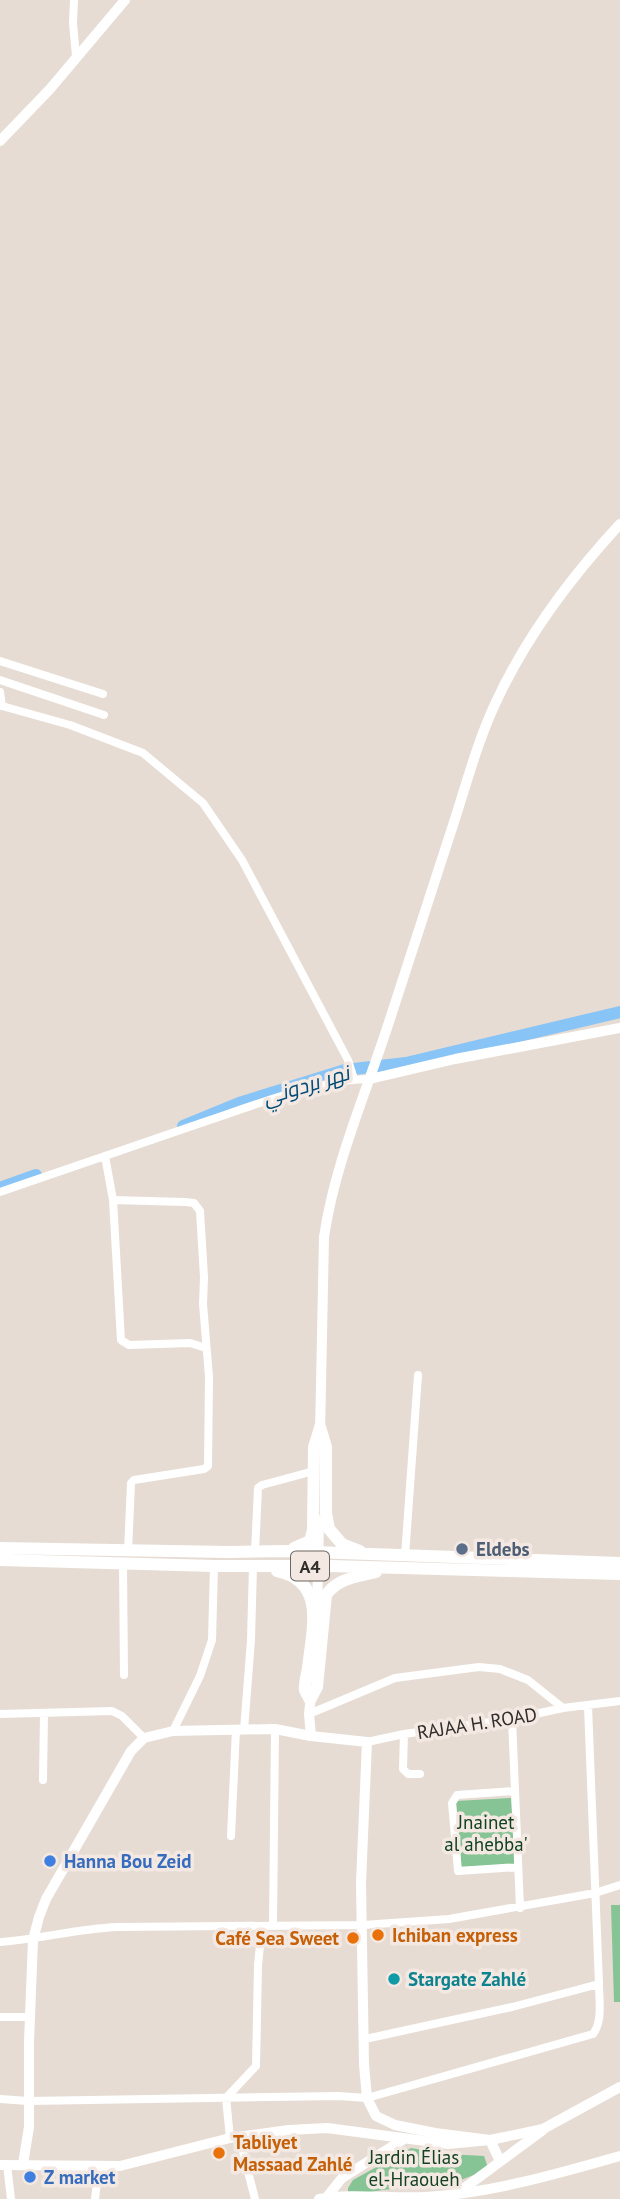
<svg xmlns="http://www.w3.org/2000/svg" width="620" height="2199" viewBox="0 0 620 2199" font-family="'PT Sans',Cairo,sans-serif">
	<style>
		.green { fill: #86c395 }
		.lines { fill: none; stroke-linecap: round; stroke-linejoin: round }
		.river { stroke: #88c4f5; stroke-width: 12 }
		.minor { stroke: #fff; stroke-width: 8 }
		.tertiary { stroke: #fff; stroke-width: 10 }
		.secondary { stroke: #fff; stroke-width: 10 }
		.trunk { stroke: #fff; stroke-width: 12 }
		.service-dot { fill: #5c6f8a; stroke: #f4e9e2; stroke-width: 2.5 }
		.shop-dot { fill: #3f7fe0; stroke: #f4e9e2; stroke-width: 2.5 }
		.food-dot { fill: #e8710a; stroke: #f4e9e2; stroke-width: 2.5 }
		.culture-dot { fill: #0f9aa8; stroke: #f4e9e2; stroke-width: 2.5 }
		.labels { text-anchor: middle; dominant-baseline: central; stroke-width: 7; stroke-linejoin: round; paint-order: stroke }
		.shield { fill: #f4e9e2; stroke: #6c6561; stroke-width: 2 }
		.shield-label { font-size: 18px; font-weight: bold; fill: #312d2a }
		.service-label { font-size: 19px; font-weight: bold; fill: #4e5e75; stroke: #f4e9e2; text-anchor: start }
		.street-label { font-size: 19px; fill: #312d2a; stroke: #f4e9e2 }
		.park-label { font-size: 19px; fill: #134223; stroke: #f4e9e2 }
		.shop-label { font-size: 19px; font-weight: bold; fill: #366cbe; stroke: #f4e9e2; text-anchor: start }
		.food-label { font-size: 19px; font-weight: bold; fill: #c56008; stroke: #f4e9e2; text-anchor: start }
		.culture-label { font-size: 19px; font-weight: bold; fill: #0d838f; stroke: #f4e9e2; text-anchor: start }
		.water-label { font-size: 21px; font-style: italic; fill: #014b79; stroke: #f4e9e2 }
	</style>
	<rect width="100%" height="100%" fill="#e6dcd4"/>
	<path class="green" d="M 511,1798 L 516,1864 L 461,1867 L 456,1801 Z
		M 611,1905 L 620,1905 L 620,2002 L 614,2002 Z
		M 411,2148 L 447,2154 L 484,2156 L 488,2168 C 450,2188 433,2185 392,2189 C 377,2190 363,2194 348,2195 L 348,2188 L 353,2180 Z"/>
	<g class="lines">
		<path class="river" d="M 183,1126 L 239,1103 L 345,1070 L 406,1063 L 620,1012
			M 0,1188 L 36,1175"/>
		<path class="minor" d="M 74,0 L 73,23 L 76,56
			M 0,661 L 103,694
			M 0,680 L 104,715
			M 0,692 L 2,706
			M 2,706 L 70,725 L 143,753 L 203,803 L 242,860 L 348,1060 L 354,1079
			M 105,1156 L 113,1200 L 121,1340 L 129,1345 L 190,1343 L 206,1348
			M 0,1192 C 68,1168 136,1146 204,1122 C 252,1106 320,1079 370,1079
			M 113,1200 L 185,1202 L 194,1203 L 200,1211 L 204,1277 L 203,1304 L 209,1377 L 208,1466 L 204,1469 L 134,1480 L 131,1483 L 128,1551
			M 255,1552 L 258,1488 L 262,1485 L 314,1471
			M 405,1556 L 418,1375
			M 123,1564 L 124,1675
			M 0,1714 L 112,1711 L 122,1716 L 144,1738
			M 309,1714 L 395,1678 L 479,1667 L 500,1669 L 528,1680 L 563,1708
			M 512,1719 L 520,1908
			M 244,1730 L 251,1640 L 253,1565
			M 173,1731 L 200,1676 L 212,1640 L 214,1566
			M 404,1734 L 403,1769 L 408,1774 L 420,1774
			M 367,1742 L 404,1734 L 512,1719 L 563,1708 L 620,1701
			M 43,1780 L 44,1714
			M 515,1791 L 457,1795 L 452,1803 L 458,1871 L 518,1867
			M 231,1836 L 236,1730
			M 273,1926 L 275,1729
			M 0,1942 C 39,1939 77,1929 117,1927 L 363,1925 L 449,1919 L 595,1893 L 620,1885
			M 0,2017 L 30,2017
			M 365,2039 L 512,2007 L 599,1984
			M 0,2099 L 28,2101 L 338,2096 L 367,2098 L 593,2034 C 603,2021 599,2000 599,1984 L 588,1706
			M 239,2136 L 255,2199
			M 230,2138 L 226,2098 L 256,2066 L 258,1965 L 262,1926
			M 7,2165 L 11,2199
			M 95,2199 L 99,2166"/>
		<path class="tertiary" d="M 0,141 L 50,89 L 125,0
			M 370,1079 L 455,1059 L 620,1028
			M 311,1736 L 367,1742 L 361,1883 L 364,2064 L 367,2098 L 376,2116 L 395,2125 L 435,2133 L 490,2140 L 500,2161
			M 459,2192 L 543,2130
			M 326,2198 L 342,2178 L 404,2139
			M 319,2199 C 353,2193 391,2199 426,2197 C 491,2193 557,2174 620,2156"/>
		<path class="secondary" d="M 320,1434 L 324,1237 C 335,1162 367,1091 390,1019 C 411,953 433,888 454,822 C 467,782 478,740 496,702 C 527,635 570,578 620,524
			M 317,1616 L 319,1520
			M 23,2164 L 29,2127 L 29,2042 L 33,1940 L 39,1917 L 46,1899 L 131,1751 L 144,1738 L 173,1731 L 275,1729 L 311,1736 L 309,1714 L 311,1695
			M 0,2165 L 120,2166 L 230,2138 L 289,2130 L 327,2128 L 448,2144 L 490,2140 L 543,2129 L 620,2087"/>
		<path class="trunk" d="M 320,1427 L 326,1447 L 326,1513 L 329,1529 L 342,1544 L 360,1551
			M 0,1548 L 228,1552 L 287,1551 L 620,1563
			M 294,1548 L 310,1541 L 313,1530 L 314,1447 L 320,1428
			M 0,1560 L 214,1566 L 330,1566 L 620,1574
			M 277,1571 C 327,1581 312,1630 308,1668 C 307,1674 304,1684 305,1690 C 306,1693 309,1697 310,1700
			M 310,1700 L 317,1687 L 326,1595 C 338,1578 357,1577 376,1572"/>
	</g>
	<circle class="service-dot" cx="462" cy="1549" r="7"/>
	<g class="shop-dot">
		<circle cx="50" cy="1861" r="7"/>
		<circle cx="30" cy="2177" r="7"/>
	</g>
	<g class="food-dot">
		<circle cx="378" cy="1935" r="7"/>
		<circle cx="353" cy="1938" r="7"/>
		<circle cx="219" cy="2153" r="7"/>
	</g>
	<circle class="culture-dot" cx="394" cy="1979" r="7"/>
	<g class="labels">
		<rect class="shield" x="291" y="1551.5" width="38" height="29" rx="5"/>
		<g class="shield-label">
			<text x="310" y="1566">A4</text>
		</g>
		<g class="service-label">
			<text x="476" y="1549">Eldebs</text>
		</g>
		<g class="street-label">
			<text transform="translate(477 1723) rotate(-9)">RAJAA H. ROAD</text>
		</g>
		<g class="park-label">
			<text x="486" y="1822">Jnainet<tspan x="486" dy="22">al ahebba'</tspan></text>
			<text x="414" y="2157">Jardin Élias<tspan x="414" dy="22">el-Hraoueh</tspan></text>
		</g>
		<g class="shop-label">
			<text x="64" y="1861">Hanna Bou Zeid</text>
			<text x="44" y="2177">Z market</text>
		</g>
		<g class="food-label">
			<text x="392" y="1935">Ichiban express</text>
			<text x="339" y="1938" text-anchor="end">Café Sea Sweet</text>
			<text x="233" y="2142">Tabliyet<tspan x="233" dy="22">Massaad Zahlé</tspan></text>
		</g>
		<g class="culture-label">
			<text x="408" y="1979">Stargate Zahlé</text>
		</g>
		<g class="water-label">
			<text transform="translate(306 1085) rotate(-17)">نهر بردوني</text>
		</g>
	</g>
</svg>
